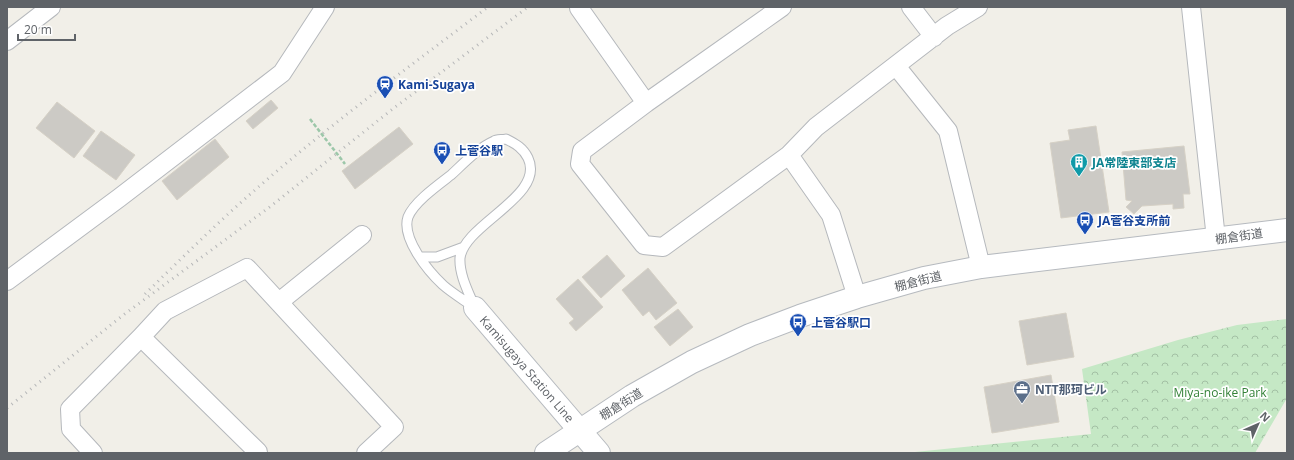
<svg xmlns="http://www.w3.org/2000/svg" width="1294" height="460" viewBox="0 0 1294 460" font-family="'Open Sans','Noto Sans JP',sans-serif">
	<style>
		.forest { fill: url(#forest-crowns) }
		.building { fill: #cccac5; stroke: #d6d1c6 }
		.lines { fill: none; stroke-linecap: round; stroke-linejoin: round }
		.lane-casing { stroke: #b5b8bc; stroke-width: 11 }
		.street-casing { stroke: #b5b8bc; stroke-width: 20 }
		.secondary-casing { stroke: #b6babf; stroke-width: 24 }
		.path { stroke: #9cc7a9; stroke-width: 2.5; stroke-dasharray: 4 2; stroke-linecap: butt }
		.lane { stroke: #fff; stroke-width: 9 }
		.street { stroke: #fff; stroke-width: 18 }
		.secondary { stroke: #fff; stroke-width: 22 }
		.rail { stroke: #b6b7b8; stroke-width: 3; stroke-dasharray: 1 5; stroke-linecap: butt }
		.labels { text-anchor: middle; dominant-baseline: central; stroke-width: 3.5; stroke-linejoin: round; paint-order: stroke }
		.transit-label { font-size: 12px; font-weight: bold; fill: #164399; stroke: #fff; text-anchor: start }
		.culture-label { font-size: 12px; font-weight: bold; fill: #0d838f; stroke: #fff; text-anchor: start }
		.street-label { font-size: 12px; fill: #5f6368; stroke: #fff }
		.service-label { font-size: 12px; font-weight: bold; fill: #4e5e75; stroke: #fff; text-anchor: start }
		.park-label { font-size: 12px; fill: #348238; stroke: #fff }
	</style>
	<defs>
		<pattern id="forest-crowns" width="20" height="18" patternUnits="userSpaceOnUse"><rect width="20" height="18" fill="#c5e8c5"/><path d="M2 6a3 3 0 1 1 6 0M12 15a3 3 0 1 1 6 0" fill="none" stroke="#a3c0a4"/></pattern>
	</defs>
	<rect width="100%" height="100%" fill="#f1efe8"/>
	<path class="forest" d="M 1287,319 L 1287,398 L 1255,453 L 905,453 L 1091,434 L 1082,369 L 1178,340 L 1237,325 Z"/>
	<path class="building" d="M 271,100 L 278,108 L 253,129 L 246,121 Z
		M 57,102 L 95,131 L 74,158 L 36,128 Z
		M 1096,126 L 1109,212 L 1061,218 L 1050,143 L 1070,140 L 1068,130 Z
		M 399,127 L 413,144 L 355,189 L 342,171 Z
		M 101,131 L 135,155 L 116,180 L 83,156 Z
		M 215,139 L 229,157 L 177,200 L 162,181 Z
		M 1184,146 L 1190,194 L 1183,194 L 1184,208 L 1173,209 L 1173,204 L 1142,206 L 1134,214 L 1126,207 L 1132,201 L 1126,200 L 1122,152 Z
		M 607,255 L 625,276 L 601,298 L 582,277 Z
		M 648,268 L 677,303 L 656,320 L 649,311 L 643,316 L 622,290 Z
		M 578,279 L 603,307 L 576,331 L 569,323 L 574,319 L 556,299 Z
		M 678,309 L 693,327 L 670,346 L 654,327 Z
		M 1066,313 L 1074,357 L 1027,365 L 1019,321 Z
		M 1051,375 L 1059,422 L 992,433 L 984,387 Z"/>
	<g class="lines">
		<g class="lane-casing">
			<path id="lane" d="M 506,139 C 516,144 523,148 528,158 C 546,196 464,224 460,258 C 459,275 469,293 475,308 C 464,300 452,293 443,285 C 428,271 401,238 408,217 C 414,202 438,185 451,175 C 464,163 478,148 494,141 C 497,139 502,140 506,139 Z
				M 420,257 L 437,257 L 464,247"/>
		</g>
		<g class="street-casing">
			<path id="street" d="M 580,7 L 579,8 L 646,103 L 582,151 L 580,164 L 644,245 L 663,247 L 789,155 L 831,215 L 857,297
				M 911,7 L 934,37
				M 1191,7 L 1216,239
				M 7,41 L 51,7
				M 896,66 L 948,131 L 981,267
				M 646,103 L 782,7
				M 789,155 L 816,127 L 947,26 L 978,7
				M 7,281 L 119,198 L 282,73 L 325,7
				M 279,302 L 362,235
				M 141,337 L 165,311 L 247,268 L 394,427 L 366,453
				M 93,453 L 71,429 L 70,409 L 141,337 L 258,452 L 256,453"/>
		</g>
		<g class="secondary-casing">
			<path id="secondary" d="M 475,308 L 599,453
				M 546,453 L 632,396 L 692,362 L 750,335 L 800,316 L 857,297 L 924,278 L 981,267 L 1287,230"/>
		</g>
		<path class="path" d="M 310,119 L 345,164"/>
		<use href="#lane" class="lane"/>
		<use href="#street" class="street"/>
		<use href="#secondary" class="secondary"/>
		<path class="rail" d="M 145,294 C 181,259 217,223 255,190 C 329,125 409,67 488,7
			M 7,408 L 122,316 L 271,206 L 390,111 L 528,7"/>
	</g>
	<defs>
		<g id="station-pin" transform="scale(0.9)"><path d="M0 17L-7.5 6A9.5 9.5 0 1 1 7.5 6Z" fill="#1a4fb4" stroke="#fff"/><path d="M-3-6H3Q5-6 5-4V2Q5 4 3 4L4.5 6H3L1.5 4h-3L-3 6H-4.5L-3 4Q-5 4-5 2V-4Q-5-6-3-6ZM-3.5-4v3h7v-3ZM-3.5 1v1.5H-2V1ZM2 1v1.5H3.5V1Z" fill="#fff"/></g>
		<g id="bus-pin" transform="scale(0.9)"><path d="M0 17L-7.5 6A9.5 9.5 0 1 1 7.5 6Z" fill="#1a4fb4" stroke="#fff"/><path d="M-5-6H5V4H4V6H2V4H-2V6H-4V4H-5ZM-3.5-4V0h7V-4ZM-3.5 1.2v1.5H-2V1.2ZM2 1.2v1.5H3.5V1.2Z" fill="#fff"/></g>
		<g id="building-pin" transform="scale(0.9)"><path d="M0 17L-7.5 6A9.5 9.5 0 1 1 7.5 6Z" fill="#0f9aa8" stroke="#fff"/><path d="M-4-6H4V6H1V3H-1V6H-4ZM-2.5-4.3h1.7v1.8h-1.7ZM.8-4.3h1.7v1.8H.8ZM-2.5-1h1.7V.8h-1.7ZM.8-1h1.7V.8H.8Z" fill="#fff"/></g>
		<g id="office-pin" transform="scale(0.9)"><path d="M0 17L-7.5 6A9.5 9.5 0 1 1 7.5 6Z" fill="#5c6f8a" stroke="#fff"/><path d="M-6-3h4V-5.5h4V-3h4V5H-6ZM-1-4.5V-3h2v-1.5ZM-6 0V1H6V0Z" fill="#fff"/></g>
	</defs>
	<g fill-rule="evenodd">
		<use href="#station-pin" x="385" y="84"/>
		<use href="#bus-pin" x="442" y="150"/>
		<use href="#building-pin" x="1079" y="162"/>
		<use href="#bus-pin" x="1085" y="220"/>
		<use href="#bus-pin" x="798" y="322"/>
		<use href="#office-pin" x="1022" y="389"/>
	</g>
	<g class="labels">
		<g class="transit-label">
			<text x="398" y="84">Kami-Sugaya</text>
			<text x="455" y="150">上菅谷駅</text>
			<text x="1098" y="220">JA菅谷支所前</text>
			<text x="811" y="322">上菅谷駅口</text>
		</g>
		<g class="culture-label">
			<text x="1092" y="162">JA常陸東部支店</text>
		</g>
		<g class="street-label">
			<text transform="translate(1239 236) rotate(-8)">棚倉街道</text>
			<text transform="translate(918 281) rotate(-14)">棚倉街道</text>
			<text transform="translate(527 369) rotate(49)">Kamisugaya Station Line</text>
			<text transform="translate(621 404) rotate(-32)">棚倉街道</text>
		</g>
		<g class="service-label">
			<text x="1035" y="389">NTT那珂ビル</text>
		</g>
		<g class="park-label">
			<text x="1220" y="392">Miya-no-ike Park</text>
		</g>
	</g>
	<rect width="1294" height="460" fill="none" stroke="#5f6368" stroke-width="16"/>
	<g transform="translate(1258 424) rotate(45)" stroke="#ffffff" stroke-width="3" paint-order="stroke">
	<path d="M0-3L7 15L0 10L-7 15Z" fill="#5f6368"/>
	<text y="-6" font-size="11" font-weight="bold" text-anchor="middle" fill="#5f6368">N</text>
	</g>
	<path d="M18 34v6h57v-6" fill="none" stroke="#5f6368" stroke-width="2"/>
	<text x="24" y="34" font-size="12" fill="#5f6368" stroke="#ffffff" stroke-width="3" paint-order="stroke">20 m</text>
</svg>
